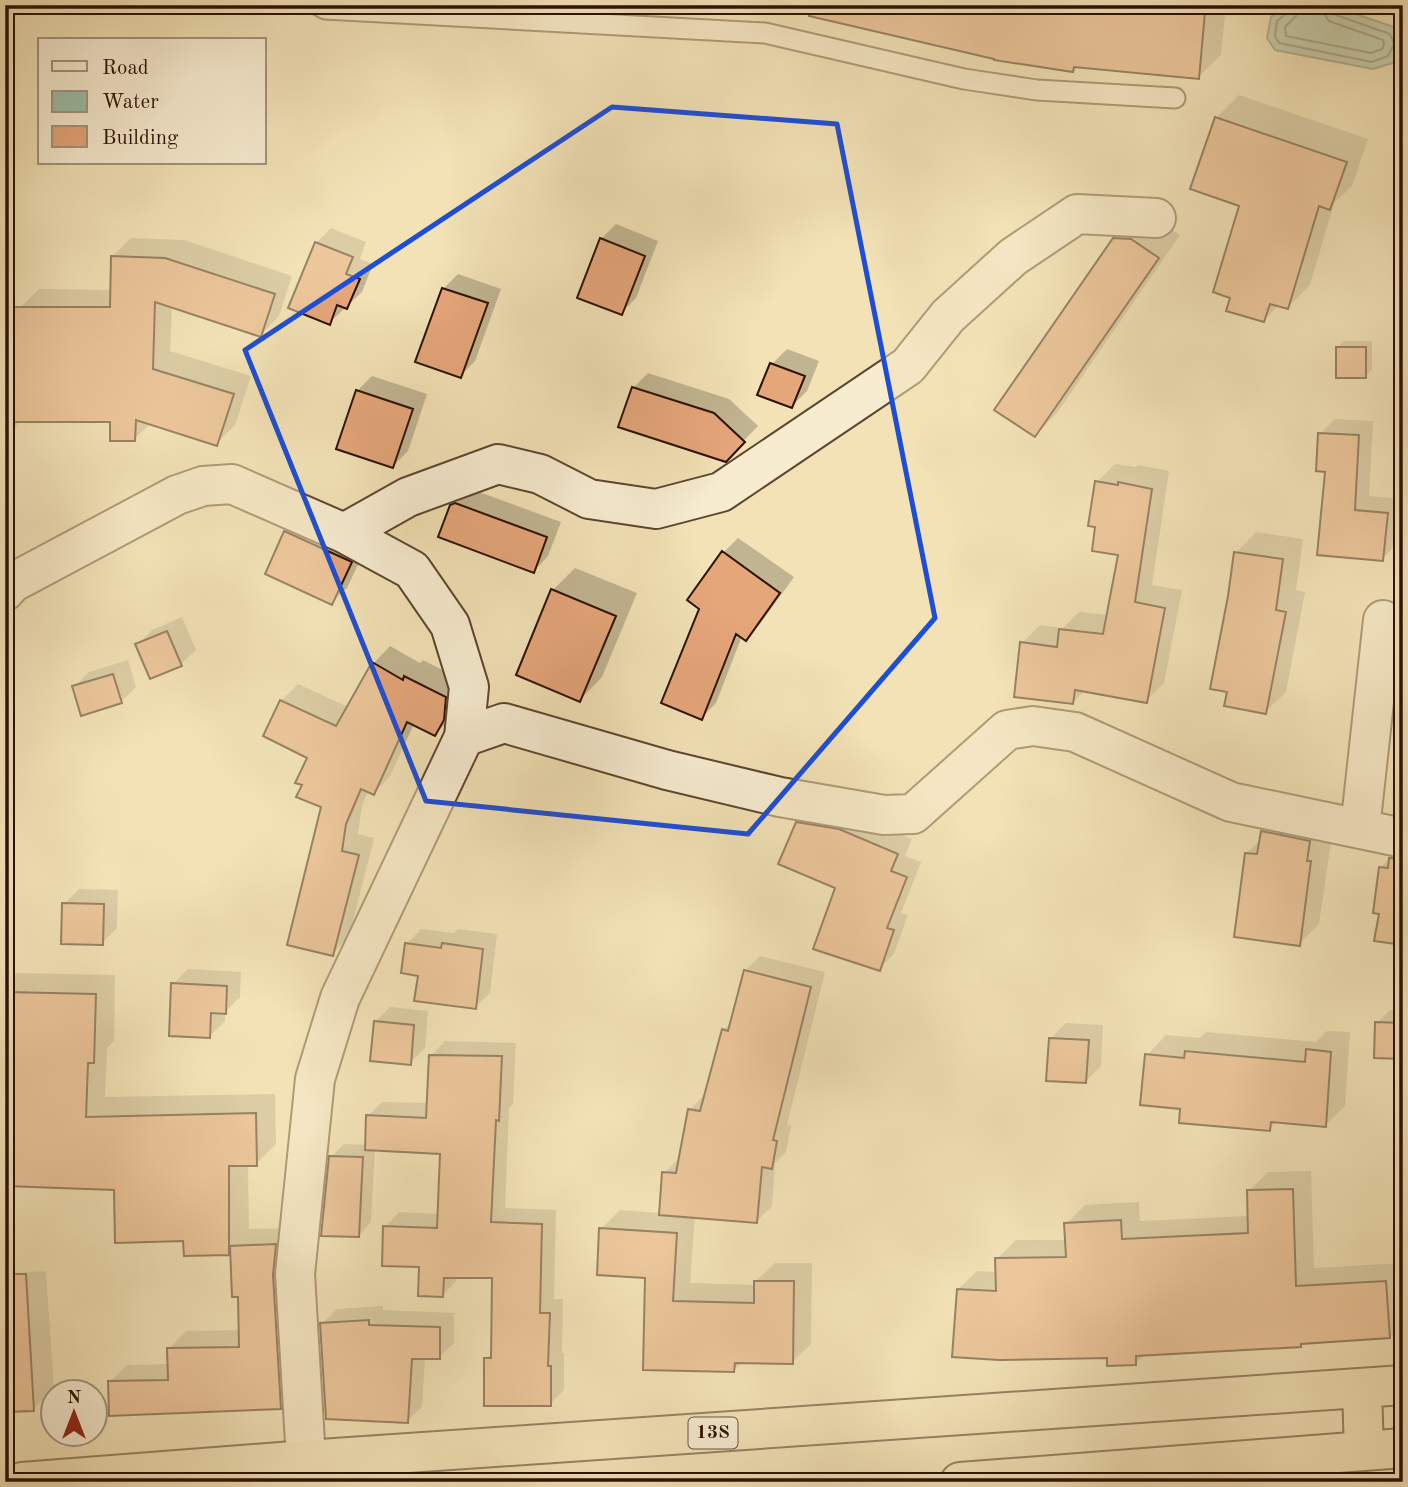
<svg xmlns="http://www.w3.org/2000/svg" width="1408" height="1487" viewBox="0 0 1408 1487" font-family="'Old Standard TT',serif">
	<style>
		.water { fill: #9cbfa9; stroke: #6f7965; stroke-width: 2 }
		.shadow { fill: #0003 }
		.lines { fill: none; stroke-linecap: round; stroke-linejoin: round }
		.shore { stroke: #646854; stroke-width: 2 }
		.building { fill: #e5a67a; stroke: #2b1100; stroke-width: 2 }
		.lane-casing { stroke: #5d452e; stroke-width: 23 }
		.street-casing { stroke: #5d452e; stroke-width: 42 }
		.highway-casing { stroke: #2b1100; stroke-width: 42 }
		.lane { stroke: #f7ecd0; stroke-width: 19 }
		.street { stroke: #f7ecd0; stroke-width: 38 }
		.highway { stroke: #f2e2b6; stroke-width: 38 }
		.marked { fill: none; stroke: #1d4ed8; stroke-width: 5; stroke-linejoin: round }
		.labels { text-anchor: middle; dominant-baseline: central; stroke-width: 7; stroke-linejoin: round; paint-order: stroke }
		.shield { fill: #f7ecd0; stroke: #68533e; stroke-width: 2 }
		.shield-label { font-size: 19px; font-weight: bold; fill: #2b1100 }
	</style>
	<rect width="100%" height="100%" fill="#f2e2b6"/>
	<filter id="stains"><feTurbulence type="fractalNoise" baseFrequency=".00286" numOctaves="4"/><feColorMatrix values="0 0 0 0 .2 0 0 0 0 .09 0 0 0 0 .02 0 0 0 .5 -.17"/></filter>
	<radialGradient id="worn" r=".72"><stop offset=".6" stop-color="#630" stop-opacity="0"/><stop offset="1" stop-color="#630" stop-opacity=".3"/></radialGradient>
	<path class="water" d="M 1286,5 L 1329,5 L 1397,28 L 1402,45 L 1393,63 L 1373,69 L 1275,50 L 1267,38 L 1271,17 Z"/>
	<path class="shadow" d="M 763,5 L 1226,5 L 1221,55 L 1198,77 L 1077,65 L 1073,70 Z
		M 1239,95 L 1368,139 L 1352,186 L 1334,203 L 1310,285 L 1288,307 L 1279,305 L 1264,320 L 1232,296 L 1241,204 L 1216,118 Z
		M 1137,216 L 1154,217 L 1180,235 L 1057,413 L 1035,435 L 1115,239 Z
		M 616,224 L 658,241 L 636,298 L 621,313 L 601,239 Z
		M 331,228 L 366,242 L 360,259 L 373,264 L 362,292 L 329,323 L 316,243 Z
		M 131,238 L 184,240 L 292,276 L 279,316 L 261,335 L 172,306 L 170,351 L 251,376 L 235,425 L 216,444 L 151,423 L 134,439 L 112,421 L 19,420 L 5,451 L 5,360 L 21,307 L 39,289 L 112,290 L 113,256 Z
		M 458,274 L 501,289 L 475,361 L 460,376 L 443,289 Z
		M 1344,341 L 1372,341 L 1372,370 L 1365,377 L 1337,348 Z
		M 787,349 L 819,361 L 807,391 L 792,406 L 760,394 L 772,364 Z
		M 648,373 L 729,399 L 758,426 L 725,460 L 633,388 Z
		M 372,376 L 427,394 L 408,451 L 393,466 L 357,391 Z
		M 1335,419 L 1373,421 L 1369,496 L 1402,499 L 1397,544 L 1382,559 L 1327,470 L 1320,434 Z
		M 1115,464 L 1136,467 L 1138,465 L 1169,471 L 1152,585 L 1182,590 L 1164,683 L 1146,701 L 1085,690 L 1073,703 L 1022,643 L 1040,625 L 1063,628 L 1079,612 L 1108,615 L 1120,553 L 1097,526 L 1097,482 Z
		M 471,489 L 561,522 L 548,556 L 534,571 L 452,506 Z
		M 301,517 L 366,547 L 347,588 L 332,602 L 267,573 L 286,532 Z
		M 1256,532 L 1303,539 L 1296,590 L 1305,592 L 1286,692 L 1265,712 L 1229,691 L 1230,596 L 1236,553 Z
		M 738,538 L 794,577 L 760,624 L 746,639 L 742,636 L 716,703 L 701,718 L 723,553 Z
		M 575,568 L 637,593 L 602,677 L 580,700 L 553,590 Z
		M 182,617 L 196,650 L 181,664 L 137,645 L 152,630 Z
		M 390,646 L 420,663 L 423,660 L 462,680 L 452,717 L 435,734 L 414,724 L 390,776 L 374,793 L 369,790 L 362,805 L 358,834 L 374,838 L 349,937 L 332,954 L 323,806 L 304,784 L 309,757 L 281,701 L 298,684 L 348,707 L 374,663 Z
		M 1403,657 L 1403,705 L 1398,704 Z
		M 128,660 L 136,687 L 121,702 L 74,687 L 89,672 Z
		M 812,808 L 854,815 L 912,839 L 905,856 L 921,862 L 901,913 L 908,915 L 894,954 L 879,969 L 837,887 L 797,823 Z
		M 1282,811 L 1331,842 L 1319,924 L 1299,944 L 1247,853 L 1261,839 L 1262,831 Z
		M 1394,854 L 1403,856 L 1403,944 L 1381,912 L 1381,867 Z
		M 79,889 L 118,890 L 117,928 L 102,943 L 64,904 Z
		M 421,929 L 454,933 L 458,929 L 497,934 L 490,993 L 475,1007 L 419,974 L 407,944 Z
		M 760,956 L 825,972 L 787,1125 L 791,1126 L 786,1152 L 775,1163 L 772,1206 L 757,1221 L 695,1216 L 690,1283 L 756,1285 L 756,1281 L 775,1263 L 812,1263 L 811,1344 L 792,1362 L 743,1361 L 734,1370 L 601,1229 L 620,1210 L 661,1213 L 664,1173 L 680,1158 L 690,1110 L 704,1095 L 723,1030 L 732,1022 L 745,971 Z
		M 188,969 L 241,972 L 240,997 L 225,1012 L 225,1021 L 210,1036 L 173,984 Z
		M 14,973 L 115,975 L 114,1041 L 107,1048 L 105,1097 L 275,1094 L 276,1144 L 256,1164 L 248,1164 L 249,1229 L 293,1228 L 298,1390 L 280,1408 L 110,1382 L 127,1365 L 169,1364 L 169,1349 L 186,1331 L 241,1330 L 240,1295 L 232,1250 L 229,1253 L 185,1240 L 116,1188 L 9,1184 L 11,1273 L 46,1271 L 54,1389 L 34,1409 L 5,1411 L 5,981 Z
		M 390,1007 L 428,1011 L 425,1048 L 410,1063 L 375,1022 Z
		M 1390,1010 L 1403,1010 L 1403,1057 L 1377,1023 Z
		M 1066,1023 L 1103,1025 L 1101,1066 L 1086,1081 L 1051,1038 Z
		M 1327,1031 L 1350,1032 L 1345,1106 L 1325,1125 L 1277,1121 L 1269,1129 L 1182,1108 L 1147,1055 L 1166,1035 L 1200,1038 L 1206,1032 L 1316,1042 Z
		M 445,1041 L 516,1043 L 513,1104 L 509,1108 L 505,1208 L 556,1210 L 554,1299 L 563,1299 L 562,1353 L 564,1353 L 564,1390 L 550,1404 L 486,1359 L 493,1351 L 494,1277 L 457,1277 L 456,1281 L 442,1296 L 421,1265 L 385,1227 L 399,1212 L 440,1214 L 442,1152 L 375,1149 L 371,1222 L 359,1235 L 331,1157 L 344,1144 L 367,1145 L 368,1116 L 382,1102 L 429,1103 L 431,1056 Z
		M 1403,1128 L 1403,1335 L 1303,1342 L 1300,1345 L 1146,1354 L 1136,1363 L 1108,1356 L 958,1289 L 977,1271 L 997,1272 L 997,1259 L 1016,1240 L 1067,1240 L 1066,1224 L 1085,1205 L 1139,1202 L 1140,1221 L 1249,1216 L 1249,1191 L 1268,1172 L 1311,1171 L 1314,1268 L 1403,1263 L 1397,1192 L 1395,1192 L 1393,1138 Z
		M 383,1306 L 383,1310 L 454,1313 L 454,1343 L 439,1357 L 425,1357 L 422,1407 L 407,1421 L 322,1324 L 337,1309 Z"/>
	<g class="lines">
		<path class="shore" d="M 1290,5 L 1288,12 L 1277,21 L 1275,36 L 1279,43 L 1372,62 L 1388,56 L 1394,44 L 1390,34 L 1336,15 L 1332,11 L 1331,5
			M 1299,5 L 1296,16 L 1285,27 L 1286,36 L 1371,53 L 1382,49 L 1384,44 L 1383,40 L 1329,21 L 1324,14 L 1322,5"/>
	</g>
	<path class="building" d="M 810,5 L 1065,5 L 1126,14 L 1127,5 L 1135,5 L 1205,12 L 1199,79 L 1074,67 L 1073,72 L 994,60 L 994,59 L 809,16 Z
		M 1215,117 L 1347,162 L 1330,210 L 1319,206 L 1288,309 L 1270,304 L 1264,322 L 1226,311 L 1230,298 L 1213,292 L 1239,206 L 1190,189 Z
		M 600,238 L 645,256 L 622,315 L 577,298 Z
		M 1113,238 L 1131,239 L 1159,258 L 1035,437 L 994,410 Z
		M 315,242 L 353,257 L 346,274 L 360,279 L 347,309 L 337,305 L 330,325 L 288,308 Z
		M 111,256 L 165,258 L 275,294 L 261,337 L 155,302 L 153,369 L 234,394 L 217,446 L 136,420 L 135,441 L 110,441 L 110,422 L 5,422 L 5,307 L 110,307 Z
		M 442,288 L 488,303 L 461,378 L 415,362 Z
		M 1336,347 L 1366,347 L 1366,378 L 1336,378 Z
		M 770,363 L 805,376 L 792,408 L 757,395 Z
		M 632,387 L 714,413 L 745,442 L 726,462 L 618,427 Z
		M 356,390 L 413,409 L 393,468 L 336,449 Z
		M 1318,433 L 1359,435 L 1355,510 L 1388,513 L 1383,561 L 1317,555 L 1325,472 L 1316,471 Z
		M 1095,481 L 1118,485 L 1118,482 L 1152,489 L 1135,602 L 1165,608 L 1147,703 L 1075,690 L 1073,704 L 1014,697 L 1020,642 L 1057,647 L 1059,629 L 1103,634 L 1118,555 L 1092,551 L 1095,527 L 1088,526 Z
		M 455,503 L 547,537 L 534,573 L 438,537 L 450,505 Z
		M 284,531 L 352,562 L 332,605 L 265,574 Z
		M 722,551 L 780,593 L 746,641 L 736,634 L 702,720 L 661,703 L 699,609 L 687,600 Z
		M 1234,552 L 1283,559 L 1276,610 L 1286,612 L 1266,714 L 1224,706 L 1227,692 L 1210,689 L 1228,596 Z
		M 551,589 L 616,616 L 580,702 L 516,675 Z
		M 167,631 L 182,666 L 150,679 L 135,644 Z
		M 372,662 L 403,680 L 404,676 L 446,697 L 444,720 L 435,736 L 407,722 L 374,795 L 361,789 L 346,824 L 342,851 L 359,855 L 333,956 L 287,945 L 321,807 L 296,797 L 302,785 L 295,783 L 307,758 L 263,736 L 280,700 L 336,726 Z
		M 113,674 L 122,703 L 81,716 L 72,686 Z
		M 796,822 L 839,829 L 898,854 L 891,871 L 907,877 L 887,928 L 894,930 L 880,971 L 813,949 L 835,888 L 778,864 Z
		M 1261,831 L 1310,841 L 1307,861 L 1311,861 L 1300,946 L 1234,937 L 1245,853 L 1257,854 Z
		M 1389,858 L 1403,859 L 1403,945 L 1374,941 L 1379,914 L 1373,913 L 1379,867 L 1388,868 Z
		M 62,903 L 104,904 L 103,945 L 61,944 Z
		M 405,943 L 441,948 L 442,943 L 483,949 L 476,1009 L 414,1001 L 418,976 L 401,973 Z
		M 744,970 L 811,987 L 773,1140 L 777,1141 L 772,1169 L 762,1167 L 757,1223 L 659,1215 L 662,1172 L 676,1173 L 688,1109 L 700,1111 L 722,1029 L 728,1031 Z
		M 171,983 L 227,986 L 226,1014 L 211,1013 L 210,1038 L 169,1036 Z
		M 5,992 L 96,994 L 94,1063 L 88,1063 L 86,1117 L 256,1113 L 257,1166 L 229,1166 L 229,1255 L 184,1256 L 183,1241 L 115,1243 L 114,1190 L 5,1186 L 7,1061 Z
		M 374,1021 L 414,1025 L 411,1065 L 370,1061 Z
		M 1375,1022 L 1403,1023 L 1403,1059 L 1374,1058 Z
		M 1049,1038 L 1089,1040 L 1086,1083 L 1046,1081 Z
		M 1306,1049 L 1331,1052 L 1326,1127 L 1271,1122 L 1270,1131 L 1179,1123 L 1180,1109 L 1140,1105 L 1145,1054 L 1184,1058 L 1185,1051 L 1305,1062 Z
		M 429,1055 L 502,1056 L 499,1121 L 496,1120 L 491,1222 L 542,1224 L 540,1313 L 550,1313 L 548,1366 L 551,1366 L 551,1406 L 484,1406 L 484,1358 L 491,1358 L 492,1278 L 444,1278 L 443,1297 L 418,1296 L 419,1267 L 382,1266 L 383,1226 L 437,1228 L 440,1154 L 365,1150 L 366,1115 L 426,1118 Z
		M 329,1156 L 363,1157 L 359,1237 L 321,1236 Z
		M 1293,1189 L 1296,1286 L 1386,1281 L 1390,1338 L 1301,1344 L 1301,1347 L 1136,1356 L 1136,1365 L 1107,1366 L 1107,1358 L 999,1360 L 952,1357 L 957,1289 L 996,1291 L 995,1258 L 1066,1257 L 1064,1223 L 1121,1220 L 1122,1239 L 1248,1233 L 1247,1190 Z
		M 599,1228 L 677,1233 L 673,1301 L 754,1303 L 754,1281 L 794,1281 L 793,1364 L 735,1363 L 734,1372 L 643,1370 L 645,1278 L 597,1275 Z
		M 276,1244 L 273,1275 L 281,1409 L 109,1416 L 108,1381 L 168,1380 L 167,1348 L 239,1347 L 238,1297 L 232,1297 L 230,1246 Z
		M 5,1274 L 26,1274 L 34,1411 L 5,1412 Z
		M 369,1320 L 369,1325 L 440,1327 L 440,1359 L 412,1359 L 408,1423 L 326,1419 L 320,1323 Z"/>
	<g class="lines">
		<g class="lane-casing">
			<path id="lane" d="M 318,5 L 325,9 L 765,33 L 964,79 L 1037,90 L 1175,98"/>
		</g>
		<g class="street-casing">
			<path id="street" d="M 344,533 L 408,497 L 498,464 L 540,474 L 589,499 L 656,509 L 721,492 L 908,366 L 948,316 L 1013,257 L 1077,214 L 1156,218
				M 5,591 L 12,583 L 177,495 L 203,486 L 232,484 L 344,533 L 412,570 L 450,625 L 469,687 L 464,737 L 340,998 L 315,1079 L 295,1274 L 306,1460
				M 464,737 L 504,723 L 667,770 L 780,797 L 884,815 L 913,814 L 1007,730 L 1033,726 L 1075,732 L 1231,802 L 1403,838
				M 1360,829 L 1383,620"/>
		</g>
		<g class="highway-casing">
			<path id="highway" d="M 1362,1389 L 1364,1451
				M 22,1482 L 306,1460 L 1403,1385
				M 960,1482 L 1403,1448"/>
		</g>
		<use href="#lane" class="lane"/>
		<use href="#street" class="street"/>
		<use href="#highway" class="highway"/>
	</g>
	<path d="M0 0H1408V1487H0ZM 612,107 L 837,124 L 935,618 L 748,834 L 426,801 L 245,350 Z" fill="#f2e2b6" fill-opacity=".55" fill-rule="evenodd"/>
	<path class="marked" d="M 612,107 L 837,124 L 935,618 L 748,834 L 426,801 L 245,350 Z"/>
	<g class="labels">
		<rect class="shield" x="688.5" y="1417.5" width="49" height="31" rx="5"/>
		<g class="shield-label">
			<text x="713" y="1433">13S</text>
		</g>
	</g>
	<rect width="1408" height="1487" fill="none" stroke="#f2e2b6" stroke-width="28"/>
	<rect x="7" y="7" width="1394" height="1473" fill="none" stroke="#2b1100" stroke-width="3.5"/>
	<rect x="14" y="14" width="1380" height="1459" fill="none" stroke="#2b1100" stroke-width="2"/>
	<rect x="38" y="38" width="228" height="126" fill="#f7ecd0" stroke="#a5947d" stroke-width="2"/>
	<rect x="52" y="61" width="35" height="10" fill="#f7ecd0" stroke="#a5947d" stroke-width="2"/>
	<text x="102" y="74" font-size="21" fill="#2b1100">Road</text>
	<rect x="52" y="91" width="35" height="21" fill="#9cbfa9" stroke="#a5947d" stroke-width="2"/>
	<text x="102" y="108" font-size="21" fill="#2b1100">Water</text>
	<rect x="52" y="126" width="35" height="21" fill="#e5a67a" stroke="#a5947d" stroke-width="2"/>
	<text x="102" y="144" font-size="21" fill="#2b1100">Building</text>
	<g transform="translate(74 1413)"><circle r="33" fill="#f7ecd0" stroke="#a5947d" stroke-width="2"/>
	<path d="M0-5L12 26L0 18L-12 26Z" fill="#8f2418"/>
	<text y="-10" font-size="19" font-weight="bold" text-anchor="middle" fill="#2b1100">N</text>
	</g>
	<rect width="100%" height="100%" filter="url(#stains)"/>
	<rect width="100%" height="100%" fill="url(#worn)"/>
</svg>
